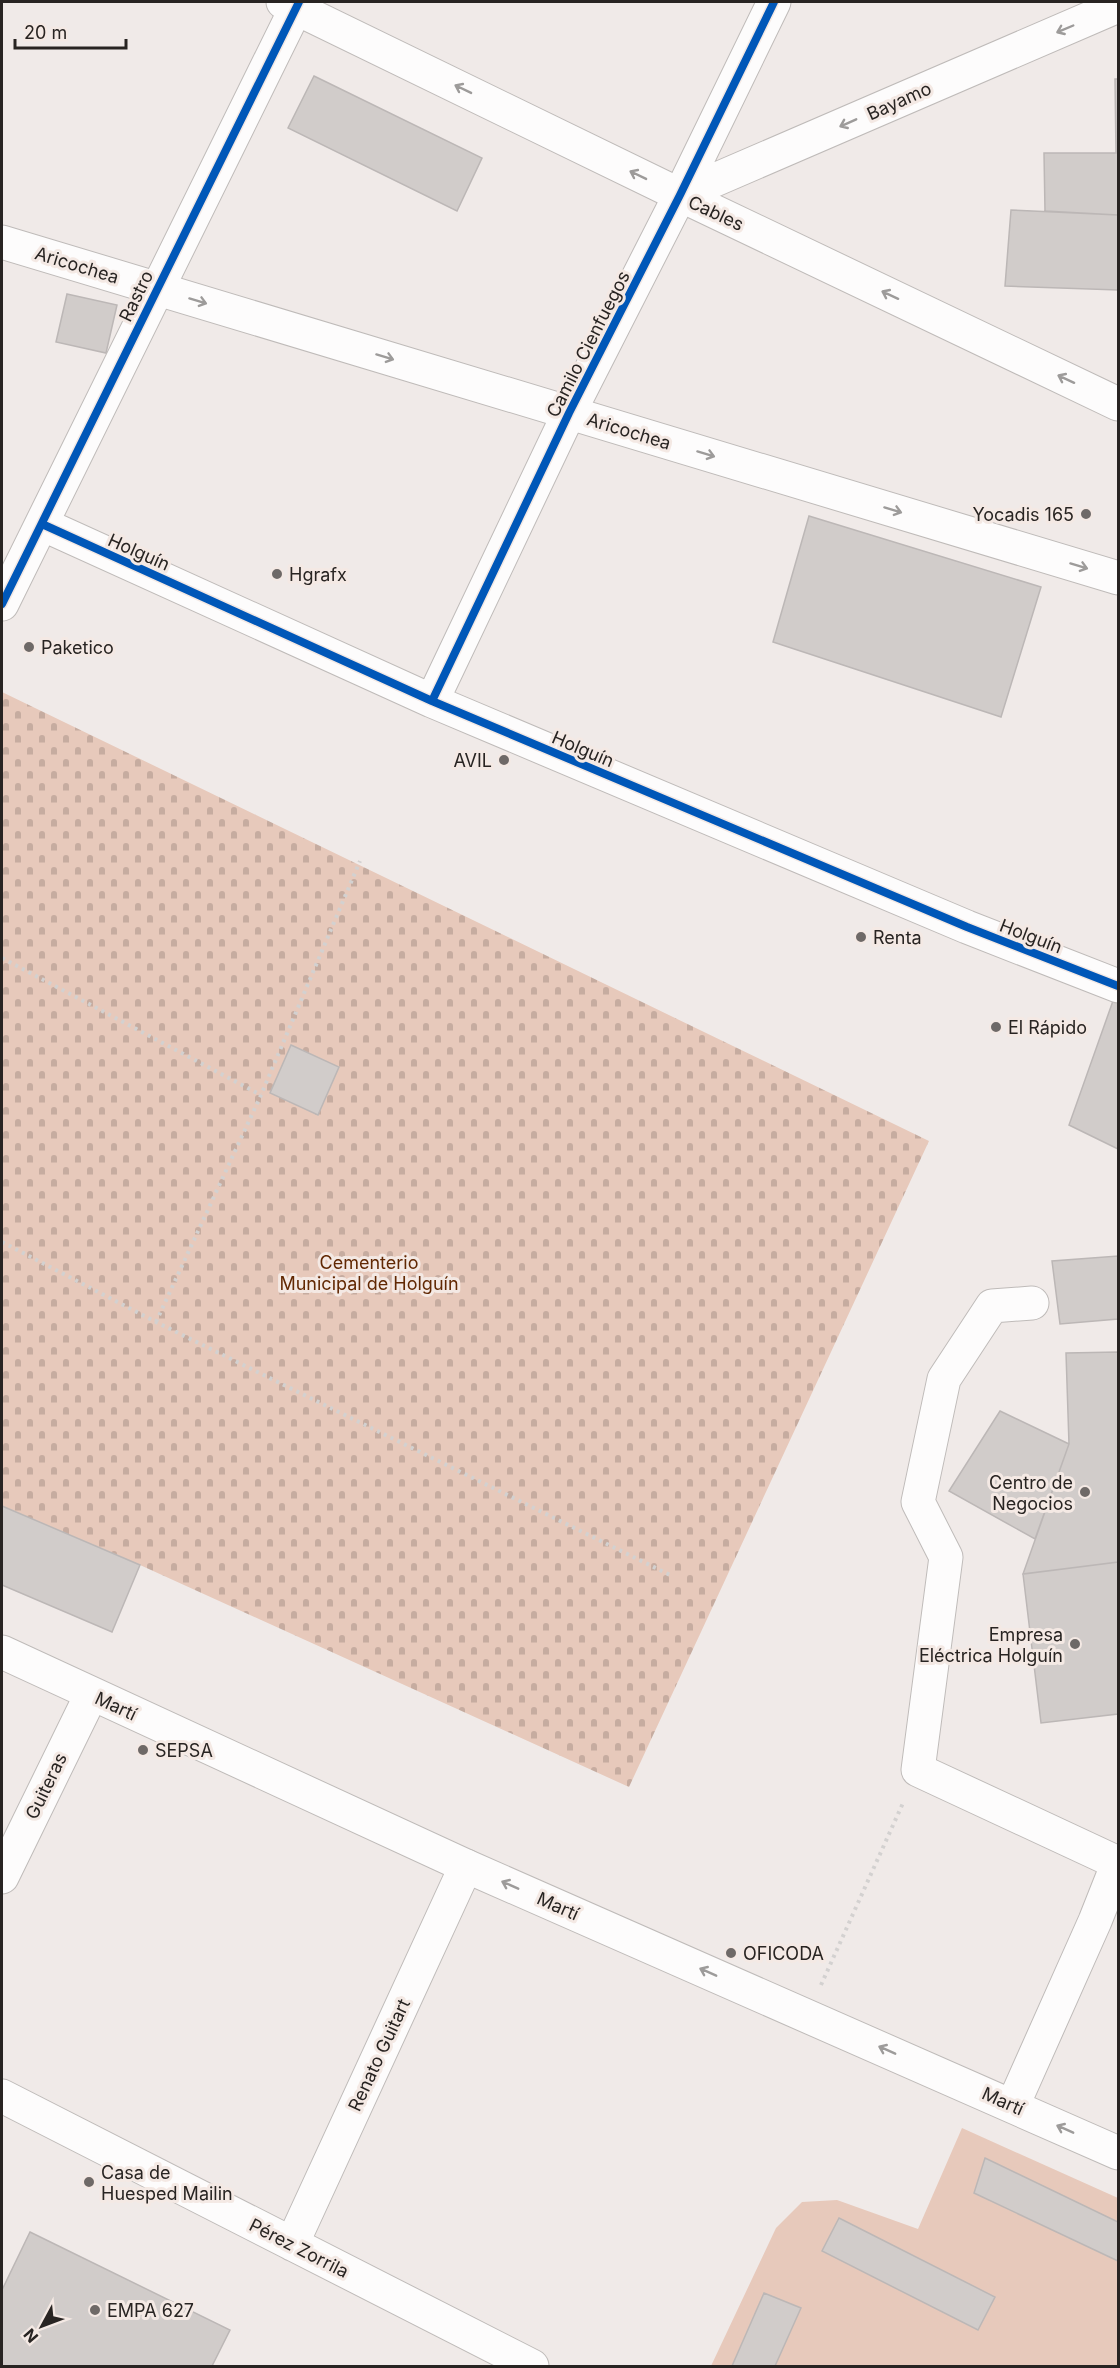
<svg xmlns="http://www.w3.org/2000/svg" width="1120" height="2368" viewBox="0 0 1120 2368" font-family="Inter,sans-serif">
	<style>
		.green { fill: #e7c9bb }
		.cemetery { fill: url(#cemetery-stones) }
		.building { fill: #d1ccca; stroke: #bcb7b6; stroke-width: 1.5 }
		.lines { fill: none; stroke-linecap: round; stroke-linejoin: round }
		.minor-casing { stroke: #bfbbb9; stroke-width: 35 }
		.major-casing { stroke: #bfbbb9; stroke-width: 35 }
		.path { stroke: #d3d1d0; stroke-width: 4; stroke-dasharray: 3 4.5; stroke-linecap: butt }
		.minor { stroke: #fdfcfc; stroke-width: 33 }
		.major { stroke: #fdfcfc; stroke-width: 33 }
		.cycleway-casing { stroke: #f4e9e4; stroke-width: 11 }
		.cycleway { stroke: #0057b8; stroke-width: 8 }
		.oneway { stroke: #9d9b9a }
		.poi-dot { fill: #6e6967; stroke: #f4e9e4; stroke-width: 2 }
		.labels { text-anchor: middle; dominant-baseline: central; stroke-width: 6; stroke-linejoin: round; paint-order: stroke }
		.street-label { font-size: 18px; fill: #282422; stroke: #f4e9e4 }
		.poi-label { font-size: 18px; fill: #282422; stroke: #f4e9e4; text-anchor: start }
		.park-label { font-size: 18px; fill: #612803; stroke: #f4e9e4 }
	</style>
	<defs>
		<pattern id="cemetery-stones" width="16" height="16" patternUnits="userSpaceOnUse" patternTransform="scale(1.5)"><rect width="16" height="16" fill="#e7c9bb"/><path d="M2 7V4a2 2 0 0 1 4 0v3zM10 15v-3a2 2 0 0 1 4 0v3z" fill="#c6aca0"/></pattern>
	</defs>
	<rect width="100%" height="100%" fill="#f0eae8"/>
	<path class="green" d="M 962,2128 L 1118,2198 L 1118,2366 L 711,2366 L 776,2228 L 802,2202 L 837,2200 L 918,2229 Z"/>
	<path class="cemetery" d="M 2,692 L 929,1141 L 629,1787 L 140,1565 L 2,1506 Z"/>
	<path class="building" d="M 314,76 L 482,158 L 457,211 L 288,128 Z
		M 1115,79 L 1118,79 L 1118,215 L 1045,211 L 1044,153 L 1116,153 Z
		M 1011,210 L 1118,215 L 1118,290 L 1005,286 Z
		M 67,294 L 117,305 L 106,353 L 56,342 Z
		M 809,516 L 1041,587 L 1001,717 L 773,642 Z
		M 1114,998 L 1118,1000 L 1118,1149 L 1069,1125 Z
		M 291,1045 L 339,1067 L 318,1115 L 270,1093 Z
		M 1118,1256 L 1118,1319 L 1060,1324 L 1052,1261 Z
		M 1118,1352 L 1118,1562 L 1023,1574 L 1069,1444 L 1066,1353 Z
		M 1000,1411 L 1069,1444 L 1035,1539 L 949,1491 Z
		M 2,1506 L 140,1565 L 112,1632 L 2,1585 Z
		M 1118,1562 L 1118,1714 L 1041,1723 L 1023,1574 Z
		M 985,2158 L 1118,2222 L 1118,2261 L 974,2193 Z
		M 839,2218 L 995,2297 L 978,2330 L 822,2251 Z
		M 30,2232 L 230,2330 L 212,2366 L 2,2366 L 2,2290 Z
		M 764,2293 L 801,2308 L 775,2366 L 732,2366 Z"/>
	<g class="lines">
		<g class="minor-casing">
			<path id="minor" d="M 680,195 L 1118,6
				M 42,524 L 432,701 L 967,927 L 1118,986
				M 2,604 L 299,2
				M 432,701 L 569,413 L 680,195 L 774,2
				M 2,1877 L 91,1695
				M 2,2096 L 532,2366
				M 1013,2105 L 1095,1921 L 1118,1863 L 918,1770 L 946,1557 L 918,1502 L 944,1379 L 992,1306 L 1032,1303
				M 292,2244 L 466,1866"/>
		</g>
		<g class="major-casing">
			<path id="major" d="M 283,2 L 680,195 L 1118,404
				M 2,242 L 1118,578
				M 2,1652 L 466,1866 L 1118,2153"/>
		</g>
		<path class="path" d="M 2,958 L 261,1095
			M 2,1242 L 156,1322 L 672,1576
			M 156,1322 L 261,1095 L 360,861
			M 821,1985 L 903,1803"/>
		<use href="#minor" class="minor"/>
		<use href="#major" class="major"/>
		<g class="cycleway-casing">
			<path id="cycleway" d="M 42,524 L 432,701 L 967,927 L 1118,986
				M 2,604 L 299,2
				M 432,701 L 569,413 L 680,195 L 774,2"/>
		</g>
		<use href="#cycleway" class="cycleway"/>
	</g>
	<defs><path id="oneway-shaft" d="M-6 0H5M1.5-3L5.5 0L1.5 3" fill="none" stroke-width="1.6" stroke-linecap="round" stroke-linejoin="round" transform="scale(1.5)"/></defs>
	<g class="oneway">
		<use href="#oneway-shaft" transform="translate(1065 29) rotate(157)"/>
		<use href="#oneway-shaft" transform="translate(463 89) rotate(-154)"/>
		<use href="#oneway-shaft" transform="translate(848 123) rotate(156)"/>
		<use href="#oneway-shaft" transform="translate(638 175) rotate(-154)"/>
		<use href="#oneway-shaft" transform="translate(890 295) rotate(-155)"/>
		<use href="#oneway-shaft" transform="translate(198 301) rotate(17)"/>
		<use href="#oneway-shaft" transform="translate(385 357) rotate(17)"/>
		<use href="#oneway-shaft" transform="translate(1066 379) rotate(-155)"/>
		<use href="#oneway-shaft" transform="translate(706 454) rotate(17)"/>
		<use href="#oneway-shaft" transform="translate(893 510) rotate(17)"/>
		<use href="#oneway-shaft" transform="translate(1079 566) rotate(17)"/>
		<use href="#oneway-shaft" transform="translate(510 1885) rotate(-156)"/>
		<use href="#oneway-shaft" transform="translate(708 1972) rotate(-156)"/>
		<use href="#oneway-shaft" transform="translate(887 2050) rotate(-156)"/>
		<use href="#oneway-shaft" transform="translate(1065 2129) rotate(-156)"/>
	</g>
	<g class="poi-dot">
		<circle cx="1086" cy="514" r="6"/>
		<circle cx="277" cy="574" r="6"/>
		<circle cx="29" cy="647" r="6"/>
		<circle cx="504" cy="760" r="6"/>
		<circle cx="861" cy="937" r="6"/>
		<circle cx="996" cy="1027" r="6"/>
		<circle cx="1085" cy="1492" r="6"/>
		<circle cx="1075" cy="1644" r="6"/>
		<circle cx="143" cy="1750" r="6"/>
		<circle cx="731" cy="1953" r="6"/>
		<circle cx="89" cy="2182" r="6"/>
		<circle cx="95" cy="2310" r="6"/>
	</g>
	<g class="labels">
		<g class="street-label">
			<text transform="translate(899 101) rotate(-24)">Bayamo</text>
			<text transform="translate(716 213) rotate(25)">Cables</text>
			<text transform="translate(77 265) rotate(17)">Aricochea</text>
			<text transform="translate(136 296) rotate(-64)">Rastro</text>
			<text transform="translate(588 344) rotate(-63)">Camilo Cienfuegos</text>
			<text transform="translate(629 431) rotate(17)">Aricochea</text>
			<text transform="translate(139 552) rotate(24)">Holguín</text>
			<text transform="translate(583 749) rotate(23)">Holguín</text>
			<text transform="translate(1031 936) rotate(21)">Holguín</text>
			<text transform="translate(116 1706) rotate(25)">Martí</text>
			<text transform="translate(46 1786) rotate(-64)">Guiteras</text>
			<text transform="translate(558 1906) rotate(24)">Martí</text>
			<text transform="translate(379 2055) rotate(-65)">Renato Guitart</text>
			<text transform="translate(1003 2101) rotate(24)">Martí</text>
			<text transform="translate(299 2248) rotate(27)">Pérez Zorrila</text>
		</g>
		<g class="poi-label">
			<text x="1074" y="514" text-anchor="end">Yocadis 165</text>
			<text x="289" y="574">Hgrafx</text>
			<text x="41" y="647">Paketico</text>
			<text x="492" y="760" text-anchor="end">AVIL</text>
			<text x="873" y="937">Renta</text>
			<text x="1008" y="1027">El Rápido</text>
			<text x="1073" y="1482" text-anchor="end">Centro de<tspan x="1073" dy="21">Negocios</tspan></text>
			<text x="1063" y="1634" text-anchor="end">Empresa<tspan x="1063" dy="21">Eléctrica Holguín</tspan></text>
			<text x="155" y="1750">SEPSA</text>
			<text x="743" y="1953">OFICODA</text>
			<text x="101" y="2172">Casa de<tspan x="101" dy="21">Huesped Mailin</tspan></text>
			<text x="107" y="2310">EMPA 627</text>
		</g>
		<g class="park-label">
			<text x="369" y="1262">Cementerio<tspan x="369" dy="21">Municipal de Holguín</tspan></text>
		</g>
	</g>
	<rect width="1120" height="2368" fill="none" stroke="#282422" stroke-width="6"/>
	<g transform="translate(42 2326) rotate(229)" stroke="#f4e9e4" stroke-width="4.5" paint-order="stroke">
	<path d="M0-4.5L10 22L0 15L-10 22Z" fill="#282422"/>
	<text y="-9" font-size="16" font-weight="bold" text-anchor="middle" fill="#282422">N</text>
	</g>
	<path d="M15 39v9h111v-9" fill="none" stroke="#282422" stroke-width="3"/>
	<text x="24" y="39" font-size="18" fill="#282422" stroke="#f4e9e4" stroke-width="4.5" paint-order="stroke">20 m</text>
</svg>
